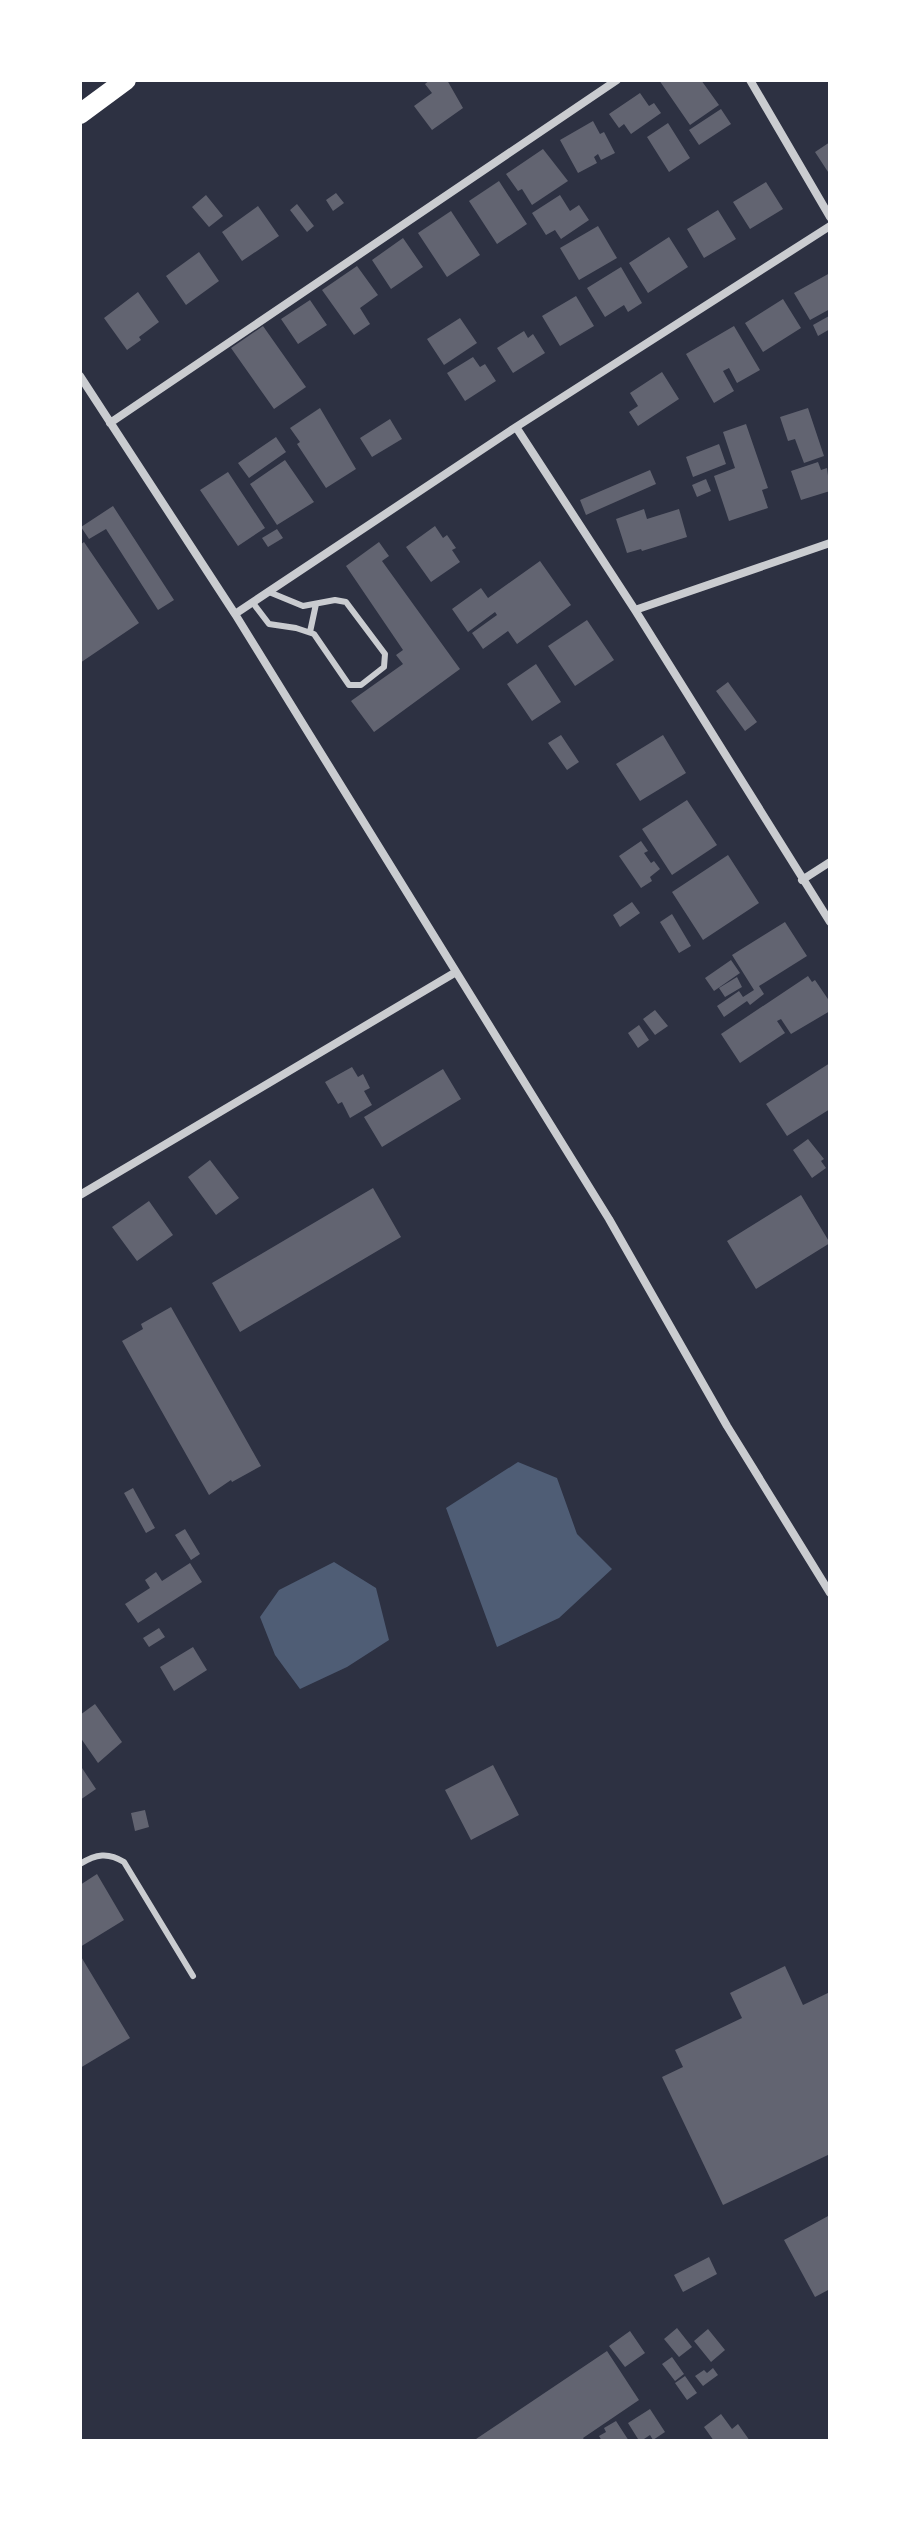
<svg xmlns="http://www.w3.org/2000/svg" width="910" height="2521" viewBox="0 0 910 2521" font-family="Karla,sans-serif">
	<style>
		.water { fill: #4f5d75 }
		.building { fill: #626471 }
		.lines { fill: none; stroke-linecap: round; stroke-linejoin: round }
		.service { stroke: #caccd0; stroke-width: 6 }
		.minor { stroke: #caccd0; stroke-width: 8 }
		.trunk { stroke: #fff; stroke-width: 20 }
	</style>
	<rect width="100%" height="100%" fill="#2d3142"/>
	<path class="water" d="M 518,1462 L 557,1478 L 577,1534 L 612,1569 L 559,1618 L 497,1647 L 446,1508 Z
		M 334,1562 L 376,1588 L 389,1640 L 347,1667 L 300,1689 L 275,1655 L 260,1617 L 279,1590 Z"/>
	<path class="building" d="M 430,80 L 447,80 L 463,108 L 432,130 L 414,106 L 432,93 L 425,84 Z
		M 659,80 L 701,80 L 719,105 L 690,125 Z
		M 640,93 L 649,106 L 654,103 L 661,113 L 631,134 L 624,124 L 619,128 L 609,114 Z
		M 721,109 L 731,124 L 699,145 L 689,130 Z
		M 593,121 L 600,134 L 604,132 L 615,153 L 601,160 L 598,154 L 594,157 L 597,163 L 578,173 L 560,140 Z
		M 668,123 L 690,158 L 669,172 L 647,137 Z
		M 830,142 L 830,175 L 815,152 Z
		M 543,149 L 568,181 L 532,205 L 522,189 L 518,191 L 506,174 Z
		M 499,181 L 527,224 L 497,244 L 469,201 Z
		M 766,182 L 783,209 L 750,229 L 733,202 Z
		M 336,193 L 344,203 L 333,211 L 326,200 Z
		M 206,195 L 223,216 L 209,227 L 192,207 Z
		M 560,195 L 570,211 L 579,205 L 589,220 L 561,239 L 555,230 L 546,235 L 532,213 Z
		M 297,204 L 314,226 L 307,232 L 290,210 Z
		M 258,206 L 279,236 L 242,261 L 222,232 Z
		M 718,210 L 736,239 L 704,258 L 687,229 Z
		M 451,211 L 480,255 L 447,277 L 418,233 Z
		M 598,226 L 617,258 L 579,280 L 560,248 Z
		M 669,237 L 688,267 L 648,293 L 629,263 Z
		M 403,238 L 423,267 L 391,289 L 372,260 Z
		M 199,252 L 219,281 L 186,305 L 166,276 Z
		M 357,266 L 378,295 L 360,308 L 370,324 L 354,335 L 322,290 Z
		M 621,267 L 642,303 L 628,312 L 624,305 L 605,317 L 587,288 Z
		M 830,273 L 830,309 L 810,320 L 794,293 Z
		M 138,292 L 159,322 L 139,337 L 141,340 L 127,350 L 104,318 Z
		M 576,296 L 594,326 L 560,346 L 542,316 Z
		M 783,299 L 801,328 L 763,352 L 745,323 Z
		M 310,300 L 327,325 L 298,344 L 281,319 Z
		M 829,316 L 830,329 L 818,336 L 813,325 Z
		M 460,318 L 477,343 L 444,365 L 427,339 Z
		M 263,326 L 306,387 L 274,409 L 231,348 Z
		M 734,326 L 760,370 L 737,383 L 729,368 L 723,371 L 734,391 L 714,403 L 686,354 Z
		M 524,331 L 528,338 L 533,334 L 545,353 L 513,373 L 497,348 Z
		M 473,357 L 480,367 L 485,364 L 496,381 L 465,401 L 447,373 Z
		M 662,372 L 679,399 L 638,426 L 629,412 L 638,406 L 630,393 Z
		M 320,408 L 356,469 L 326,488 L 297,444 L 300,442 L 290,428 Z
		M 808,408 L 824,456 L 804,463 L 795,439 L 788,441 L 780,417 Z
		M 390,419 L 402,439 L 372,457 L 360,438 Z
		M 746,424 L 768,488 L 762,490 L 768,508 L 729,521 L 714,476 L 735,468 L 723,432 Z
		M 276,437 L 286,452 L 249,478 L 238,463 Z
		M 719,444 L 726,464 L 693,477 L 686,457 Z
		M 285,460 L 314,502 L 277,525 L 250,484 Z
		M 818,462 L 821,470 L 827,468 L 830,491 L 801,500 L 791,471 Z
		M 650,470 L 656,484 L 586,515 L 580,500 Z
		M 228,472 L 265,528 L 238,546 L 200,490 Z
		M 706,479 L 711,491 L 697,497 L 692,485 Z
		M 113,506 L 174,600 L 158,610 L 106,529 L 89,539 L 81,527 Z
		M 644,509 L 647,519 L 679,509 L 687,537 L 642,551 L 641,549 L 627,553 L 616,519 Z
		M 435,526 L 443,538 L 447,535 L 456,548 L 452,550 L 460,562 L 431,582 L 406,547 Z
		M 277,529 L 283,538 L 268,547 L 262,538 Z
		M 84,542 L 139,623 L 80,663 L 80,545 Z
		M 379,542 L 389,556 L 382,561 L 460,669 L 374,732 L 351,701 L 403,664 L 396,655 L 403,650 L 346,566 Z
		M 540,561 L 571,605 L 517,644 L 508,631 L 483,649 L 472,633 L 497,615 L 495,612 L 468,632 L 452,609 L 481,588 L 488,598 Z
		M 587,620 L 614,660 L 575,686 L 548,646 Z
		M 536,664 L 561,702 L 532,721 L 507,684 Z
		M 728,682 L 757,722 L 745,731 L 716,691 Z
		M 561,735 L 579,762 L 567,770 L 548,743 Z
		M 663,735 L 686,773 L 640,801 L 616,764 Z
		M 687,800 L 717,845 L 672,875 L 642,829 Z
		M 641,841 L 648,851 L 644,853 L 651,863 L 654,861 L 660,869 L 650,877 L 652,881 L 641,888 L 619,856 Z
		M 728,855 L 759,903 L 703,940 L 672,892 Z
		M 632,902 L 640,913 L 620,927 L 613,915 Z
		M 672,914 L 691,946 L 679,953 L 660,922 Z
		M 785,922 L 807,956 L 759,986 L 764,994 L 750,1005 L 747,1001 L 724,1017 L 717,1006 L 739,991 L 743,997 L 754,990 L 732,955 Z
		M 731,960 L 740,973 L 714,991 L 705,978 Z
		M 808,976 L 812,982 L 815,980 L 830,1002 L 830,1011 L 791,1034 L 781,1019 L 777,1021 L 785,1033 L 740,1063 L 721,1034 Z
		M 737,977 L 742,987 L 725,997 L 719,988 Z
		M 655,1010 L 668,1026 L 655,1035 L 643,1019 Z
		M 639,1025 L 649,1040 L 638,1048 L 628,1033 Z
		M 830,1063 L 830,1109 L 787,1136 L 766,1104 Z
		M 352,1067 L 358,1077 L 363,1074 L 370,1088 L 364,1091 L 372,1105 L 350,1118 L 342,1102 L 338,1104 L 325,1082 Z
		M 443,1069 L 461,1099 L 382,1147 L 364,1117 Z
		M 808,1139 L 824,1159 L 821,1161 L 826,1168 L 812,1178 L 793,1150 Z
		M 210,1160 L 239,1198 L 216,1215 L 188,1177 Z
		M 373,1188 L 401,1237 L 240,1332 L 212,1283 Z
		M 801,1195 L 830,1243 L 756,1289 L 727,1241 Z
		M 149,1201 L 173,1235 L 137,1261 L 112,1227 Z
		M 171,1307 L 261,1466 L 232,1482 L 231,1480 L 209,1495 L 122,1341 L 143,1329 L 141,1324 Z
		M 133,1488 L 155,1528 L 146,1533 L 124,1493 Z
		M 185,1529 L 200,1554 L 191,1560 L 175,1535 Z
		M 190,1563 L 202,1582 L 138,1623 L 125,1604 L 150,1588 L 145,1580 L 156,1572 L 162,1581 Z
		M 159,1628 L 165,1637 L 149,1647 L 143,1638 Z
		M 193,1647 L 207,1670 L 174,1691 L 160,1667 Z
		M 95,1704 L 122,1742 L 98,1763 L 80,1737 L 80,1715 Z
		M 80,1765 L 96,1789 L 80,1800 Z
		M 493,1765 L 519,1815 L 471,1840 L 445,1790 Z
		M 145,1810 L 149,1827 L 135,1831 L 131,1813 Z
		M 97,1874 L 124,1920 L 80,1947 L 80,1885 Z
		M 80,1955 L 130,2038 L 80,2068 Z
		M 785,1966 L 803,2005 L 830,1992 L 830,2154 L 723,2205 L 662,2077 L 683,2067 L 675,2050 L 742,2018 L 730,1993 Z
		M 830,2215 L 830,2289 L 815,2297 L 784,2240 Z
		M 709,2257 L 717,2274 L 683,2292 L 674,2275 Z
		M 677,2328 L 692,2347 L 679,2357 L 664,2339 Z
		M 708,2329 L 725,2350 L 711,2362 L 694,2341 Z
		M 630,2331 L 645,2353 L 625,2367 L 609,2346 Z
		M 607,2351 L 639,2400 L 583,2438 L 585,2441 L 477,2441 L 476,2439 Z
		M 672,2357 L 684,2374 L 675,2381 L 662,2364 Z
		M 713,2368 L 718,2375 L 703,2386 L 695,2376 L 704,2370 L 707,2373 Z
		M 685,2376 L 697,2393 L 687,2400 L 675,2383 Z
		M 650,2409 L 665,2432 L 653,2440 L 650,2435 L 644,2439 L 645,2441 L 635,2441 L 638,2439 L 628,2423 Z
		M 721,2414 L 732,2429 L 738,2424 L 750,2441 L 714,2441 L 704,2427 Z
		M 616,2421 L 629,2441 L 602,2441 L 599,2436 L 606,2432 L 604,2428 Z"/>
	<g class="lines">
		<path class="service" d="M 253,603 L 269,624 L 296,628 L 314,634 L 349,685 L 361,685 L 384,667 L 385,654 L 346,602 L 335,600 L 303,606 L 269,592
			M 310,632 L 316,604
			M 80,1864 C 96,1854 108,1852 124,1862 L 193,1976"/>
		<path class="minor" d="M 750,80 L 830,217
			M 80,376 L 235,614 L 539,1106 L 609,1219 L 727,1426 L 830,1593
			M 110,423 L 617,80
			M 516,427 L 635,610 L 830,922
			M 635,610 L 830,543
			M 235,614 L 516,427 L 830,226
			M 802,880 L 830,862
			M 80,1195 L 456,972"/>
		<path class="trunk" d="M 80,114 L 126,80"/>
	</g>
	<rect width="910" height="2521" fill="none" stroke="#ffffff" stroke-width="164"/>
</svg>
